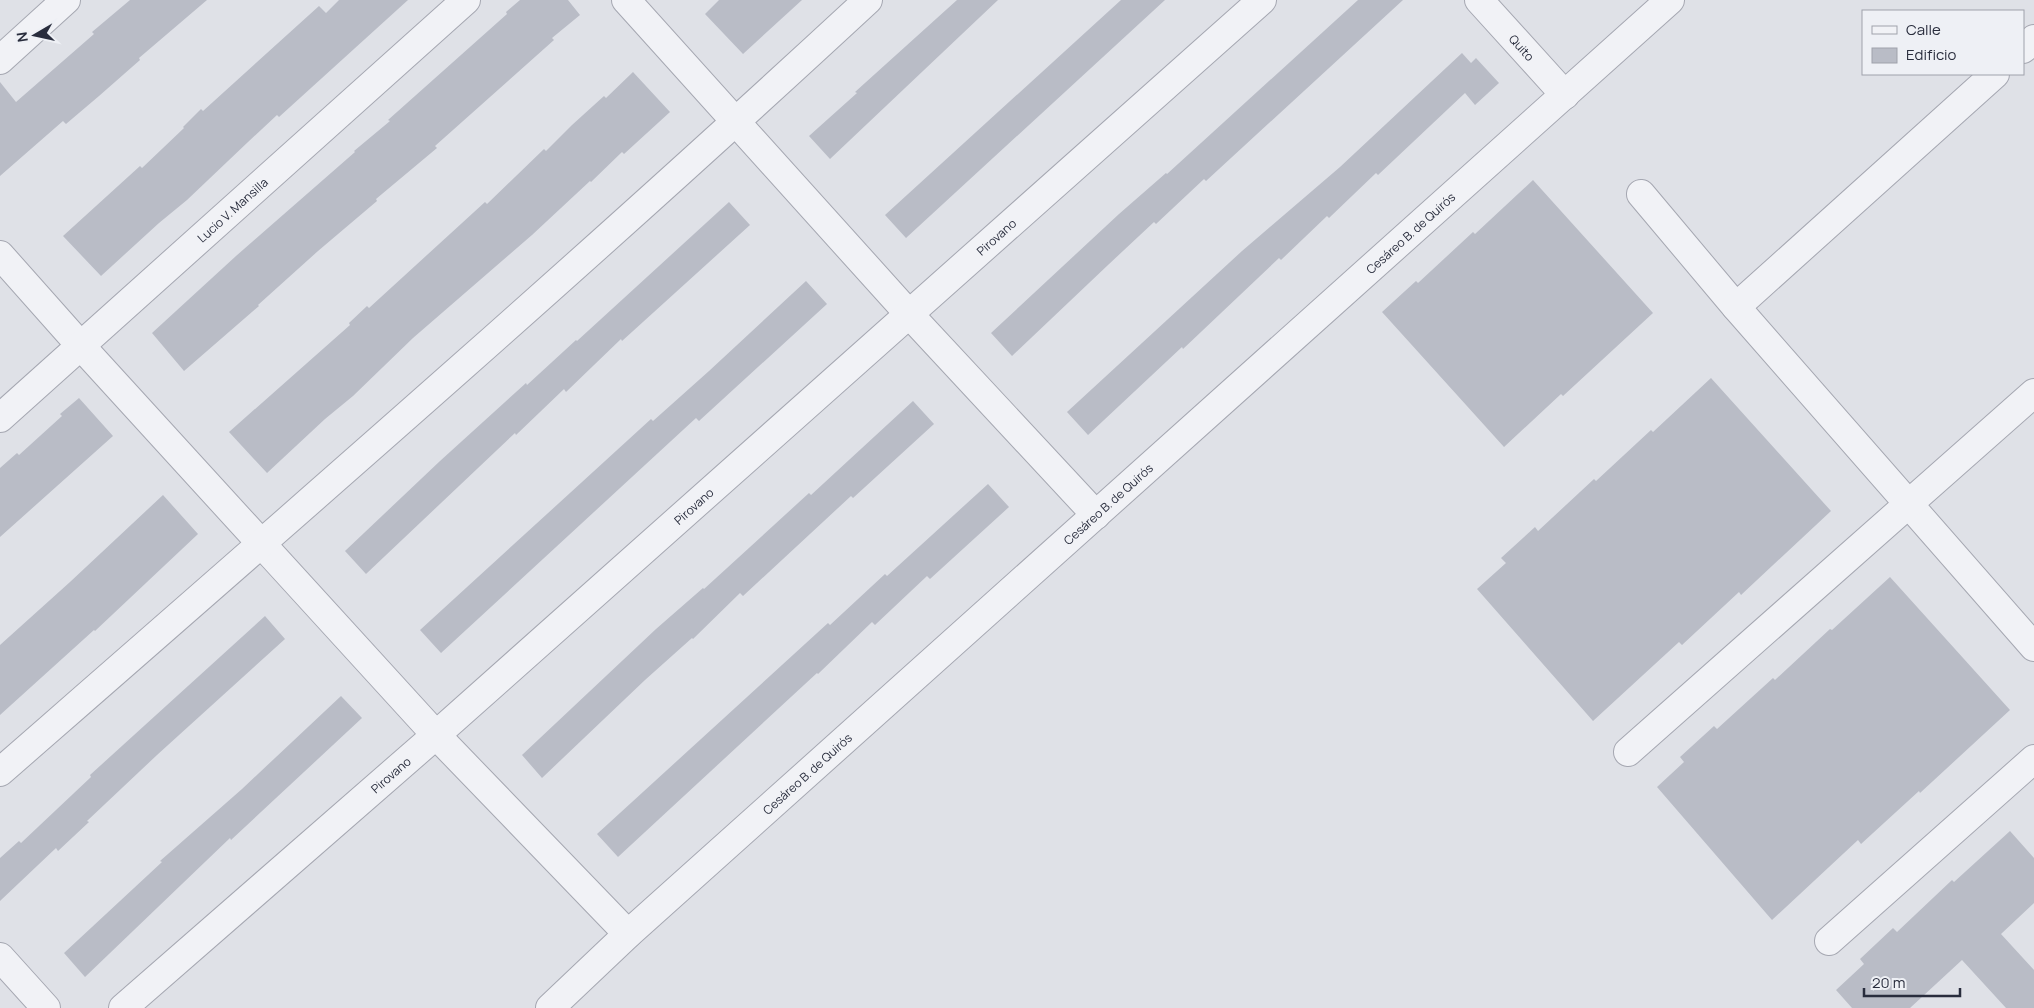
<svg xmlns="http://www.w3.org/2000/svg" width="2034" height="1008" viewBox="0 0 2034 1008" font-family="Manrope,sans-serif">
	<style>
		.building { fill: #b9bcc6 }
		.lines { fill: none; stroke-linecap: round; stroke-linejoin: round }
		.minor-casing { stroke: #a5a7b1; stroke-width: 30 }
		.minor { stroke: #f1f2f6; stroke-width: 28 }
		.labels { text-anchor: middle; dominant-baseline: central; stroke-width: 4; stroke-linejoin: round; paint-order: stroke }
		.street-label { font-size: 12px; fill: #292d3d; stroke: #eef0f5 }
	</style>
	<rect width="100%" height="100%" fill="#dfe1e7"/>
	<path class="building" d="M 130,0 L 207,0 L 139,58 L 140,60 L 99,96 L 66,124 L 63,121 L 0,176 L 0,82 L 16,102 L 94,34 L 92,32 Z
		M 339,0 L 408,0 L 279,117 L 277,115 L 248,142 L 187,200 L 159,223 L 101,276 L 63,236 L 140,166 L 142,168 L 184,128 L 183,127 L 201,109 L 203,111 L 319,6 L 326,13 Z
		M 520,0 L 568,0 L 580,15 L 552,38 L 554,40 L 435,146 L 437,148 L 376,199 L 377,201 L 318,251 L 258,305 L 259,306 L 184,371 L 152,333 L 236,256 L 355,152 L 354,151 L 390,121 L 388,120 L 507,14 L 506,12 Z
		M 719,0 L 802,0 L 743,54 L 705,14 Z
		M 957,0 L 998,0 L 830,159 L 809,136 L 857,93 L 855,92 Z
		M 1121,0 L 1165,0 L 906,238 L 885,215 Z
		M 1358,0 L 1403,0 L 1206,181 L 1204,179 L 1156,224 L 1154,222 L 1108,265 L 1012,356 L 991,333 L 1119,214 L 1166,173 L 1167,174 Z
		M 1462,53 L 1471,63 L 1476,58 L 1499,83 L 1475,105 L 1465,93 L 1378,175 L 1376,173 L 1329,218 L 1327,216 L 1281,260 L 1279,258 L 1183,349 L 1182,347 L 1088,435 L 1067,412 L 1242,251 L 1340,167 Z
		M 633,72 L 670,112 L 624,154 L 622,152 L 591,182 L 590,181 L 532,235 L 413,338 L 353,396 L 325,419 L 267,473 L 229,432 L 350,325 L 349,323 L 367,306 L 369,308 L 485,202 L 487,204 L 544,149 L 546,151 L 572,125 L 604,96 L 606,98 Z
		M 1533,180 L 1653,313 L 1563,396 L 1561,394 L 1504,447 L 1382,312 L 1416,281 L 1418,283 L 1473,232 L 1475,234 Z
		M 729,202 L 750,225 L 622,341 L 621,339 L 566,392 L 564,389 L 516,435 L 515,433 L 366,574 L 345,551 L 440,461 L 526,383 L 527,385 L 576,340 L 577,341 Z
		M 806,281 L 827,304 L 699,421 L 696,418 L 441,653 L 420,630 L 651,419 L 653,421 L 709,371 Z
		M 1711,378 L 1831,511 L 1741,595 L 1739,592 L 1682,645 L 1679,642 L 1593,721 L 1477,589 L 1506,563 L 1501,558 L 1535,527 L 1538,531 L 1594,479 L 1596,481 L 1651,430 L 1653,432 Z
		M 79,398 L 113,436 L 0,537 L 0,468 L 17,453 L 19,455 L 62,416 L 60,414 Z
		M 913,401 L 934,424 L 853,498 L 851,496 L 743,596 L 740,593 L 693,639 L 692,638 L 645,680 L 542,778 L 522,755 L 656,629 L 703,588 L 704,589 L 809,493 L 811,495 Z
		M 988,484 L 1009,507 L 930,579 L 927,576 L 875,625 L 872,622 L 818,674 L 817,673 L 618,857 L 597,834 L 828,623 L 830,625 L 885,574 L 887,576 Z
		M 163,495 L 198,534 L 95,631 L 94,630 L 0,715 L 0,645 L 70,582 Z
		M 1890,577 L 2010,710 L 1920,793 L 1919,791 L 1861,844 L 1858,840 L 1772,920 L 1657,787 L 1684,762 L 1680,757 L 1714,726 L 1717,729 L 1773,678 L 1775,680 L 1830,629 L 1832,630 Z
		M 265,616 L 285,639 L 157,755 L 87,821 L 89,822 L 58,851 L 56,848 L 0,901 L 0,858 L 19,841 L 21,843 L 91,777 L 90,775 Z
		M 341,696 L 362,718 L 231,840 L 230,838 L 85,977 L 64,953 L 162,862 L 160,861 L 242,789 Z
		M 2010,831 L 2034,858 L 2034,903 L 2001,934 L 2034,970 L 2034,1008 L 2006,1008 L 1962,960 L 1910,1008 L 1852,1008 L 1836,990 L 1864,964 L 1860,959 L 1893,928 L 1897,932 L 1952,880 L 1954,882 Z"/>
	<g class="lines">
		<g class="minor-casing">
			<g id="minor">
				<path d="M 626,0 L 909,314 L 1096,515"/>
				<path id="s1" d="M 1479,0 L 1565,95"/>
				<path d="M 2023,49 L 2034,39"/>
				<path d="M 0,60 L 66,0"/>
				<path d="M 1641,194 L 1736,307 L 2034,647"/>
				<path d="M 0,255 L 80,345 L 436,735 L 628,934"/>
				<path d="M 1736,307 L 1995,74"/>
				<path id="s2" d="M 0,418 L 466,0"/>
				<path d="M 1628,752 L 2034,393"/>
				<path d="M 0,772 C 292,517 584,263 868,0"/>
				<path d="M 1829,941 L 2034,759"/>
				<path d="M 0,957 L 46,1008"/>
				<path id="s3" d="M 123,1008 L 436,735 L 1262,0"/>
				<path id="s4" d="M 550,1008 L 628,934 L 1670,0"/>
			</g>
		</g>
		<use href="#minor" class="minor"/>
	</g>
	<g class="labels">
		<g class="street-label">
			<text stroke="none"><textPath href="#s1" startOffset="64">Quito</textPath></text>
			<text stroke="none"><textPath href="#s2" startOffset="312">Lucio V. Mansilla</textPath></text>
			<text stroke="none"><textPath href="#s4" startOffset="1158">Cesáreo B. de Quirós</textPath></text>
			<text stroke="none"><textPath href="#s3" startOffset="1165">Pirovano</textPath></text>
			<text stroke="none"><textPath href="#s4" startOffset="752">Cesáreo B. de Quirós</textPath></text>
			<text stroke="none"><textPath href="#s3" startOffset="760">Pirovano</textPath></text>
			<text stroke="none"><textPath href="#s4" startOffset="348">Cesáreo B. de Quirós</textPath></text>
			<text stroke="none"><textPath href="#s3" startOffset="355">Pirovano</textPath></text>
		</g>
	</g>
	<rect x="1862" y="10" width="162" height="65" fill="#eef0f5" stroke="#9fa2ab"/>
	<rect x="1872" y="26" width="25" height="8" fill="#f1f2f6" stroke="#9fa2ab"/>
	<text x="1906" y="35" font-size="15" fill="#292d3d">Calle</text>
	<rect x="1872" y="48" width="25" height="15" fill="#b9bcc6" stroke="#9fa2ab"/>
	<text x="1906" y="60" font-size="15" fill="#292d3d">Edificio</text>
	<g transform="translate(35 35) rotate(261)" stroke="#eef0f5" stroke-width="4" paint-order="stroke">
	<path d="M0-4L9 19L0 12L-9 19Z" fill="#292d3d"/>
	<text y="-8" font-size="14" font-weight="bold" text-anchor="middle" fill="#292d3d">N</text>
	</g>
	<path d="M1864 988v8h96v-8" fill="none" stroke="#292d3d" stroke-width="2.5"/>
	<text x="1872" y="988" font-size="15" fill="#292d3d" stroke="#eef0f5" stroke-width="4" paint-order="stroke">20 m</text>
</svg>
